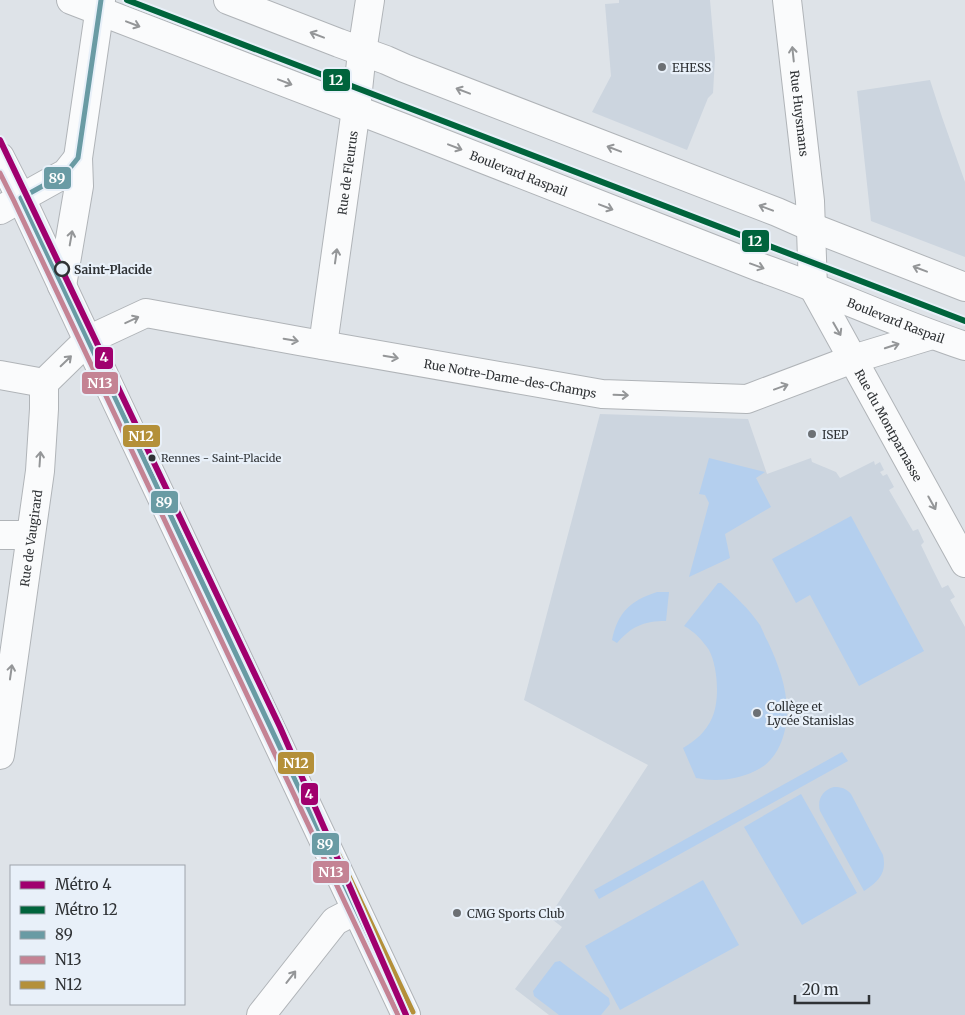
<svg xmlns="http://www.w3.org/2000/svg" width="965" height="1015" viewBox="0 0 965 1015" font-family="Merriweather,serif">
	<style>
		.built { fill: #ccd5df }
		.green { fill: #b4cfee }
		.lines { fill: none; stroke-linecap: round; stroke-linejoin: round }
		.street-casing { stroke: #b0b4b8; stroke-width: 30 }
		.secondary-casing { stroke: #b0b4b8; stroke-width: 30 }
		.street { stroke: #fafbfc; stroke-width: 28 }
		.secondary { stroke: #fafbfc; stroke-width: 28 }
		.bus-1-casing { stroke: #e8f0f9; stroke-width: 9 }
		.bus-2-casing { stroke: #e8f0f9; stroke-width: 9 }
		.bus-3-casing { stroke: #e8f0f9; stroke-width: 9 }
		.bus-1 { stroke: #699ba4; stroke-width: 5 }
		.bus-2 { stroke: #c48394; stroke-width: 5 }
		.bus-3 { stroke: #b49039; stroke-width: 5 }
		.metro-1-casing { stroke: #e8f0f9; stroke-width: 10 }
		.metro-2-casing { stroke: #e8f0f9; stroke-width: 10 }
		.metro-1 { stroke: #a0006e; stroke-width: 6 }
		.metro-2 { stroke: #00643c; stroke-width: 6 }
		.oneway { stroke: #949698 }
		.poi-dot { fill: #6c7074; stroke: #e8f0f9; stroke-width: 2 }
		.stop-dot { fill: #e8f0f9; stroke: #2f3235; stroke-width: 2.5 }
		.bus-dot { fill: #2f3235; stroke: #e8f0f9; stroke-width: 2 }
		.labels { text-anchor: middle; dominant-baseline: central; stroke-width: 4.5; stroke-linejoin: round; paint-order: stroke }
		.bus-label { font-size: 11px; fill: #2f3235; stroke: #e8f0f9; text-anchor: start }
		.poi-label { font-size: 12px; fill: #2f3235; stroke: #e8f0f9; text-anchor: start }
		.street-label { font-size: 12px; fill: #2f3235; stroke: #e8f0f9 }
		.stop-label { font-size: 12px; font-weight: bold; fill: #2f3235; stroke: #e8f0f9; text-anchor: start }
		.line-badge { stroke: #e8f0f9; stroke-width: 2 }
		.badge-label { font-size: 14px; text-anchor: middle; font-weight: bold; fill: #fff }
	</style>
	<rect width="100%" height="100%" fill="#dee3e8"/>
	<path class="built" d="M 619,0 L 710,0 L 715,58 L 713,93 L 708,98 L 687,150 L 592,112 L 611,76 L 605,4 L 619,3 Z
		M 930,80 L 942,117 L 965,182 L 965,257 L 871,221 L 857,91 Z
		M 600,414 L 748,419 L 767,474 L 811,458 L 812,462 L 836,472 L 840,478 L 874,461 L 875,465 L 880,462 L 884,470 L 880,472 L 883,476 L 887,474 L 894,487 L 889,490 L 913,531 L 918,529 L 924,542 L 921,545 L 932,568 L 942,588 L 948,585 L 955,597 L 950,600 L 965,627 L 965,1015 L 549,1015 L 515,989 L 562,927 L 549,917 L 648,765 L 524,700 Z"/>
	<path class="green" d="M 709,458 L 765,472 L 756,478 L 771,507 L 725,534 L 730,558 L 689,577 L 709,503 L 705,495 L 699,494 Z
		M 851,516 L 924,651 L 859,686 L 810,595 L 796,603 L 772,559 Z
		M 718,583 L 721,583 C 735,596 749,609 760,625 C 763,631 765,637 768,642 C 783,674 795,711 780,745 C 775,756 767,766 755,771 C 736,780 716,782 696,778 L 683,748 C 695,741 706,732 712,718 C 720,701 718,667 709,650 C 702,640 695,632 684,626 Z
		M 657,592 L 669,592 L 666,621 C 644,621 632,626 617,643 L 612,640 C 618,612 630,601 657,592 Z
		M 842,752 L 848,761 L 599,899 L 594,890 Z
		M 834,787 C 841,787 846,788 851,794 L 883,855 C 887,873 879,881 864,891 L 820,811 C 817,800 822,790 834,787 Z
		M 801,794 L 857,893 L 802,925 L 744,827 Z
		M 703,880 L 739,945 L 620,1010 L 585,946 Z
		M 560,961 L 609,998 L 610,1004 L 601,1015 L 559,1015 L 534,996 L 533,991 L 555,962 Z"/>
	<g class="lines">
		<g class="street-casing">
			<g id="street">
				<path id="s1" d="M 787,0 L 810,201 L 813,287 L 965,563"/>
				<path d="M 0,210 L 21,198"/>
				<path id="s2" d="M 88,340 L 146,313 L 299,341 L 602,394 L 747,399 L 853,359 L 932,335"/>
				<path id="s3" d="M 323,345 L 356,109 L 362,52 L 370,0"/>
				<path d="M 0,375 L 44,383"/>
				<path d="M 0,535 L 30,535"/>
				<path d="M 261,1015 L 335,921 L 356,910"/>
			</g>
		</g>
		<g class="secondary-casing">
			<g id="secondary">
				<path id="s4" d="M 71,0 L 409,130 L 759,267 C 829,291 895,323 965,346"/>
				<path d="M 228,0 L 339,43 L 386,60 L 404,68 L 777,212 L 811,227 L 965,287"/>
				<path d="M 0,157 L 21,198 L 111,390 L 406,1015"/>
				<path d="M 21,198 L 66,173 L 78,158"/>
				<path d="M 62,286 L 79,186 L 78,158 L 101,0"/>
				<path id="s5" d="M 0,755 L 40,471 L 44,409 L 44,383 L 88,340"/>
			</g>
		</g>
		<use href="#street" class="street"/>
		<use href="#secondary" class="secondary"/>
		<g class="bus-1-casing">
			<path id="bus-1" d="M 101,0 L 78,158 L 66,173 L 21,198 L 406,1015"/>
		</g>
		<g class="bus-2-casing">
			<path id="bus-2" d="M 0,173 L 14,201 L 398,1015"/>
		</g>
		<g class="bus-3-casing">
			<path id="bus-3" d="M 7,154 L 28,195 L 413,1012"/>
		</g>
		<use href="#bus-1" class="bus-1"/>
		<use href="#bus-2" class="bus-2"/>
		<use href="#bus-3" class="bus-3"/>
		<g class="metro-1-casing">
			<path id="metro-1" d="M 0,140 L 280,727 L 406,1015"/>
		</g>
		<g class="metro-2-casing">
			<path id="metro-2" d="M 127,0 L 965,321"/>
		</g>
		<use href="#metro-1" class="metro-1"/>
		<use href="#metro-2" class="metro-2"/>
	</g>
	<defs><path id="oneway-shaft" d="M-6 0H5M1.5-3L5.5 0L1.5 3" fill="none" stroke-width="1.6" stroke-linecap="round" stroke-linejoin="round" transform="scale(1.25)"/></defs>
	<g class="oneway">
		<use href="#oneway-shaft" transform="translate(133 24) rotate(21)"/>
		<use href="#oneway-shaft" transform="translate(317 35) rotate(-159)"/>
		<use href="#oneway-shaft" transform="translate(793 54) rotate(-96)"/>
		<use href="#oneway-shaft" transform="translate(285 82) rotate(21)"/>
		<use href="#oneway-shaft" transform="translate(463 91) rotate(-159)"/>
		<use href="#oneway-shaft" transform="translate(455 147) rotate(21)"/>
		<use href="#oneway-shaft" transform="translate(614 149) rotate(-159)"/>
		<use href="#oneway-shaft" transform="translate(606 207) rotate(21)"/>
		<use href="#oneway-shaft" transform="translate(766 208) rotate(-159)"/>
		<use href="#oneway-shaft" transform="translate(71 238) rotate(-80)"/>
		<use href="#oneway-shaft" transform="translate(336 256) rotate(-82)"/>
		<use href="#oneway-shaft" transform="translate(757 266) rotate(20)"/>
		<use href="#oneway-shaft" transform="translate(920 269) rotate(-159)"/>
		<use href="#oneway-shaft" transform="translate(132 320) rotate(-25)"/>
		<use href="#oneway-shaft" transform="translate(837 329) rotate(60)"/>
		<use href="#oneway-shaft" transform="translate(291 340) rotate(10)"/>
		<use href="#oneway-shaft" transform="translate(892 346) rotate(-18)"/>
		<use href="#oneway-shaft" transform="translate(391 357) rotate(10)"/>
		<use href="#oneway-shaft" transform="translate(66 361) rotate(-44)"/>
		<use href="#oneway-shaft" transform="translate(781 387) rotate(-20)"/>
		<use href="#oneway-shaft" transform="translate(621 395) rotate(2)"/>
		<use href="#oneway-shaft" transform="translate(40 459) rotate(-86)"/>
		<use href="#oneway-shaft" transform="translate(932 503) rotate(61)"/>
		<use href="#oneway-shaft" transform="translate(11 672) rotate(-82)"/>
		<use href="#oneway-shaft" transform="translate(291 977) rotate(-52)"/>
	</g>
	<g class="poi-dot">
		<circle cx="662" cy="67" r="5"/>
		<circle cx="812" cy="434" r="5"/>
		<circle cx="757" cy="713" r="5"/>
		<circle cx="457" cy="913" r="5"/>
	</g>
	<circle class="stop-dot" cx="62" cy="269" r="7"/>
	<circle class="bus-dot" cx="152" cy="458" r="4.5"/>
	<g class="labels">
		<g class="bus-label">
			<text x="161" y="458">Rennes - Saint-Placide</text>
		</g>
		<g class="poi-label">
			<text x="672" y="67">EHESS</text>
			<text x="822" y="434">ISEP</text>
			<text x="767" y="706">Collège et<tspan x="767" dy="14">Lycée Stanislas</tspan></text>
			<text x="467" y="913">CMG Sports Club</text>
		</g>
		<g class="street-label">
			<text stroke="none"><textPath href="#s1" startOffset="114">Rue Huysmans</textPath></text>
			<text stroke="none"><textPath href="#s3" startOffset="174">Rue de Fleurus</textPath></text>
			<text stroke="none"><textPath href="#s4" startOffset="480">Boulevard Raspail</textPath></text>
			<text stroke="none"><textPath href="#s4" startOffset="885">Boulevard Raspail</textPath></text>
			<text stroke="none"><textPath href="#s2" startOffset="434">Rue Notre-Dame-des-Champs</textPath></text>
			<text stroke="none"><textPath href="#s1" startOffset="446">Rue du Montparnasse</textPath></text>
			<text stroke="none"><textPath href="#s5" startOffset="219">Rue de Vaugirard</textPath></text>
		</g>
		<g class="stop-label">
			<text x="74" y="269">Saint-Placide</text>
		</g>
	</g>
	<g class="line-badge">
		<rect x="322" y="68" width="29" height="24" rx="5" fill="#00643c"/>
		<rect x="43" y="166" width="29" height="24" rx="5" fill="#699ba4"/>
		<rect x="741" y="229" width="29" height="24" rx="5" fill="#00643c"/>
		<rect x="94" y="346" width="20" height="24" rx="5" fill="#a0006e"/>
		<rect x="81" y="371" width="38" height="24" rx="5" fill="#c48394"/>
		<rect x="122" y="424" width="39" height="24" rx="5" fill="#b49039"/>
		<rect x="150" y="490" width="29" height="24" rx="5" fill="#699ba4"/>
		<rect x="277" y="751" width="38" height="24" rx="5" fill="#b49039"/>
		<rect x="300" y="782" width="19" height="24" rx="5" fill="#a0006e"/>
		<rect x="311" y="832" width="29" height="24" rx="5" fill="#699ba4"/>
		<rect x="312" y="860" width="38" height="24" rx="5" fill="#c48394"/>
	</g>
	<g class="badge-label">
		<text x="336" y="85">12</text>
		<text x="57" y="183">89</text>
		<text x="755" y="246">12</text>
		<text x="104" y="362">4</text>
		<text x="100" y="388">N13</text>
		<text x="141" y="441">N12</text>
		<text x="164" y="507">89</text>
		<text x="296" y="768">N12</text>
		<text x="309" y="799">4</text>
		<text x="325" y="849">89</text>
		<text x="331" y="877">N13</text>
	</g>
	<rect x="10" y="865" width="175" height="140" fill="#e8f0f9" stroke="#9ea4ab"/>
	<rect x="20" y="881" width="25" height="8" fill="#a0006e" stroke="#9ea4ab"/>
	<text x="55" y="890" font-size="15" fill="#2f3235">Métro 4</text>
	<rect x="20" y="906" width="25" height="8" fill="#00643c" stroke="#9ea4ab"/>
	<text x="55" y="915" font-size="15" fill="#2f3235">Métro 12</text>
	<rect x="20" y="931" width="25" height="8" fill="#699ba4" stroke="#9ea4ab"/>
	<text x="55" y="940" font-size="15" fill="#2f3235">89</text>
	<rect x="20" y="956" width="25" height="8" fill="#c48394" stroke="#9ea4ab"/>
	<text x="55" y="965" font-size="15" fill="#2f3235">N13</text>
	<rect x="20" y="981" width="25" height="8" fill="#b49039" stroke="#9ea4ab"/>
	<text x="55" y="990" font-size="15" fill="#2f3235">N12</text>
	<path d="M795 995v8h74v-8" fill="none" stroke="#2f3235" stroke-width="2.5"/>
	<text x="802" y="995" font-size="15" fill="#2f3235" stroke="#e8f0f9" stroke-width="4" paint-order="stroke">20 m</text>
</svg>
